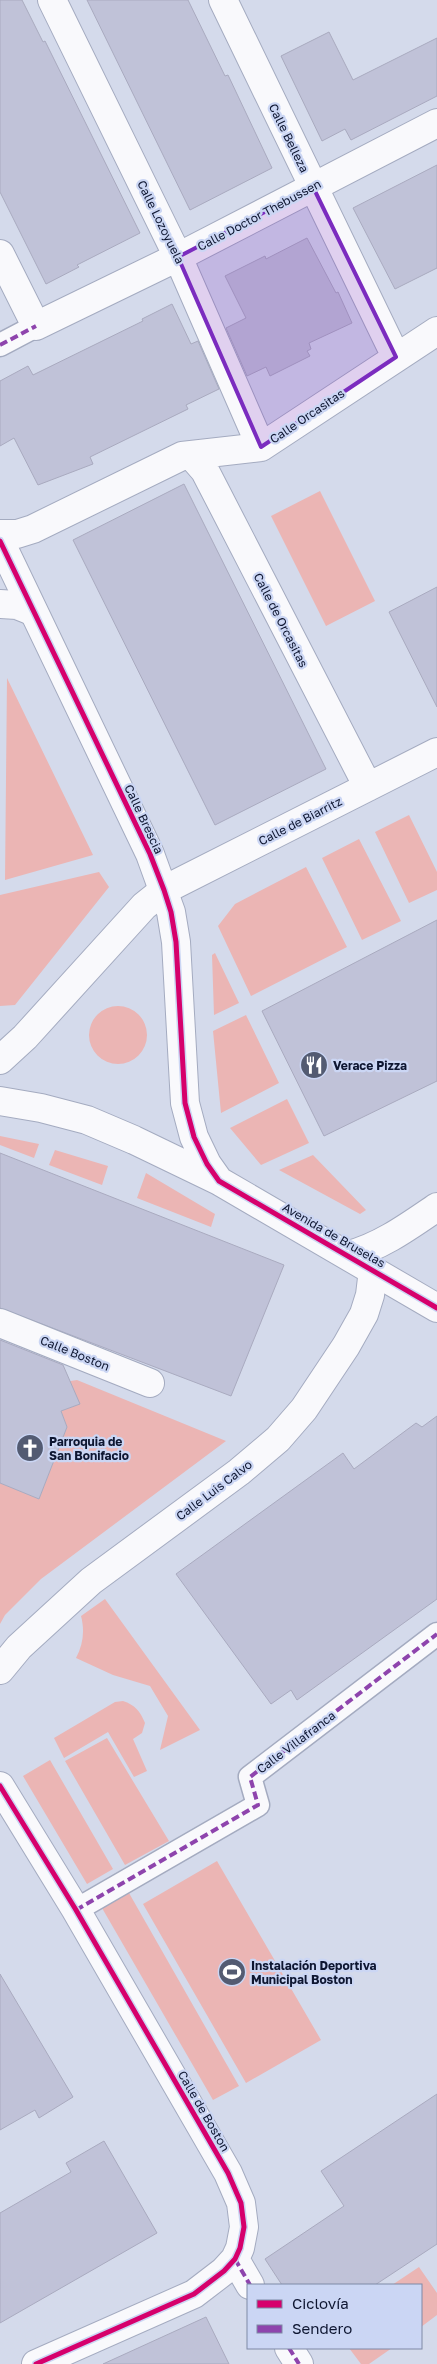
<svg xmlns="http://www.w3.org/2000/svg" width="437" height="2364" viewBox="0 0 437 2364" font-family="'Golos Text',sans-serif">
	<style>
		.green { fill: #ebb5b4 }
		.building { fill: #c0c2d8; stroke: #a9aabf }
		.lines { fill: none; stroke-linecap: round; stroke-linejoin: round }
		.pedestrian-casing { stroke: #a4abc0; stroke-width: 25 }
		.minor-casing { stroke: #a4abc0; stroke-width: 30 }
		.tertiary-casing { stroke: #a4abc0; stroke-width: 30 }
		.pedestrian { stroke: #f9f9fc; stroke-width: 22 }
		.minor { stroke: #f9f9fc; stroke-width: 28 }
		.tertiary { stroke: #f9f9fc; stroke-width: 28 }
		.quiet { stroke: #8e44ad; stroke-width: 4; stroke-dasharray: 8 4; stroke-linecap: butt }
		.cycleway-casing { stroke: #cbd6f4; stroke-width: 8 }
		.cycleway { stroke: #d6006c; stroke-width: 5 }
		.marked { fill: #7b2cbf; fill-opacity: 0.2; stroke: #7b2cbf; stroke-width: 4; stroke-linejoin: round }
		.labels { text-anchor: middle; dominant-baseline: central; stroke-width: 4.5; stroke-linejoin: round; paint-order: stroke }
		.street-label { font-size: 12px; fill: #0e1631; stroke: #cbd6f4 }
		.poi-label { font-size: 12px; font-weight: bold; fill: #0e1631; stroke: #cbd6f4; text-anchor: start }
	</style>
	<rect width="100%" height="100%" fill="#d4daeb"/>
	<path class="green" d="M 320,491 L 375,601 L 326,626 L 271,516 Z
		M 7,678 L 93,855 L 5,880 Z
		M 409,815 L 437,872 L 437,890 L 409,903 L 375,832 Z
		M 359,839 L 401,921 L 362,940 L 322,858 Z
		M 306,867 L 347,947 L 251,996 L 218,926 L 235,904 Z
		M 99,872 L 109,887 L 15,1005 L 0,1006 L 0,895 Z
		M 215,953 L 239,1003 L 214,1015 L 212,955 Z
		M89 1035a29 29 0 1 1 58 0a29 29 0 1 1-58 0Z
		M 246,1015 L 279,1083 L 221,1113 L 213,1031 Z
		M 287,1099 L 309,1143 L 261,1165 L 230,1128 Z
		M 0,1136 L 39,1144 L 34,1158 L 0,1145 Z
		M 55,1150 L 108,1166 L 102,1185 L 49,1165 Z
		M 313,1155 L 366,1210 L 360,1214 L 279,1170 Z
		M 146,1173 L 215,1214 L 211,1227 L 137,1198 Z
		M 77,1380 L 226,1441 L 41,1579 L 5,1615 L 0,1624 L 0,1483 L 39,1499 L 67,1427 L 61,1411 L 79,1404 L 64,1382 Z
		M 105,1599 L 200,1730 L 160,1750 L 168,1716 L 150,1686 L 113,1675 L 76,1658 C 83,1645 85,1631 81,1616 Z
		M 123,1701 C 135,1705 140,1711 145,1723 L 142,1733 L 133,1739 L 147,1771 L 134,1777 L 108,1732 L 64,1758 L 54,1738 L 115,1702 Z
		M 107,1738 L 169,1841 L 125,1865 L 65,1761 Z
		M 50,1760 L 113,1869 L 87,1884 L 23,1776 Z
		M 217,1861 L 321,2040 L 246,2083 L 143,1904 Z
		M 129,1893 L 239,2086 L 213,2100 L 102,1908 Z
		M 419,2267 L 437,2293 L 437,2315 L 421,2327 L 421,2285 L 392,2285 Z
		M 349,2348 L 392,2348 L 369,2364 L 361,2364 Z"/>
	<path class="building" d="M 0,0 L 22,0 L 43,42 L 45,41 L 140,233 L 77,265 L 79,267 L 46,284 L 0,192 Z
		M 87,0 L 188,0 L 225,76 L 228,75 L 272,168 L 190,210 Z
		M 329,32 L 353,80 L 437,38 L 437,96 L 351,140 L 345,129 L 322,141 L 281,56 Z
		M 437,165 L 437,268 L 395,289 L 353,208 Z
		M 307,238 L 336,293 L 338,292 L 352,323 L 309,343 L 311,349 L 307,351 L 310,356 L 270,376 L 266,367 L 247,376 L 226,328 L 246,318 L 225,276 L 265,256 L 266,259 Z
		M 172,304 L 191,344 L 198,341 L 219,389 L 186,405 L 188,409 L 90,457 L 93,464 L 38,485 L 14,438 L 0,446 L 0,381 L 28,366 L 33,375 L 143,321 L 142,319 Z
		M 184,484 L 326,769 L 215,825 L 73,540 Z
		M 437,587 L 437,707 L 389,612 Z
		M 437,920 L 437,1081 L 324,1136 L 262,1011 Z
		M 0,1153 L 284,1265 L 231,1396 L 0,1308 Z
		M 0,1340 L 63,1365 L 80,1404 L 61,1411 L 67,1427 L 39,1499 L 0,1483 Z
		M 437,1416 L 437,1599 L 297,1700 L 291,1690 L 271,1704 L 176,1574 L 343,1453 L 354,1469 L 416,1423 L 422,1427 Z
		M 0,1974 L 73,2097 L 39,2118 L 35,2110 L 0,2130 Z
		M 437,2094 L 437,2244 L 375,2285 L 282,2285 L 265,2259 L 344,2206 L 321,2171 Z
		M 104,2141 L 157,2233 L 0,2323 L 0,2213 L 71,2172 L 66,2163 Z
		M 206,2317 L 229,2364 L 103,2364 Z"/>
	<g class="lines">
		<g class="pedestrian-casing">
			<path id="pedestrian" d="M 0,345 L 36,326
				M 76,1910 L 258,1805 L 250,1777 L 437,1634"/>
		</g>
		<g class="minor-casing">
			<path id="minor" d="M 52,0 L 178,257 L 261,447
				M 223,0 L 396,357
				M 0,254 L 36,326 L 178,257 L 437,123
				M 192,456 L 205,471 L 368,787
				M 0,534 L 17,534 L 33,529 L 182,456 L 261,447 L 437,331
				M 0,604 L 17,605 L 32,611
				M 0,1060 L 25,1037 L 144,906 L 164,890 L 437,752
				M 349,1255 C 382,1246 409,1226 437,1207
				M 0,1323 L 150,1383
				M 0,1670 L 19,1647 L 91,1581 L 239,1472 L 278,1439 L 304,1409 L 346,1346 L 364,1314 L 370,1295 L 373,1270
				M 0,1786 L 76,1910 L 228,2173 L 241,2203 L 244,2227 L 240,2248 L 235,2259 L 224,2271 L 194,2294 L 36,2364
				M 235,2259 L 250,2285
				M 289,2348 L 299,2364"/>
		</g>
		<g class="tertiary-casing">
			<path id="tertiary" d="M 0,541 L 150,854 L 171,912 L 176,942 L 185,1103 L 194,1137 L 207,1164 L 219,1181
				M 0,1101 L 41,1108 L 87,1120 L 134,1140 L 219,1181 L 437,1308"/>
		</g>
		<use href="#pedestrian" class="pedestrian"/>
		<use href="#minor" class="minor"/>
		<use href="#tertiary" class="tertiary"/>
		<path class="quiet" d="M 0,345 L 36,326
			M 76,1910 L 258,1805 L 250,1777 L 437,1634
			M 235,2259 L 250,2285
			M 289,2348 L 299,2364"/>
		<g class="cycleway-casing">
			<path id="cycleway" d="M 0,541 L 150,854 L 164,890 L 171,912 L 176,942 L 185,1103 L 194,1137 L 207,1164 L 219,1181 L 437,1308
				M 0,1786 L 76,1910 L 228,2173 L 241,2203 L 244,2227 L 240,2248 L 235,2259 L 224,2271 L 194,2294 L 36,2364"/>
		</g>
		<use href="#cycleway" class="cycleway"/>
	</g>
	<path class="marked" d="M 313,187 L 396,357 L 261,447 L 178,257 Z"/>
	<defs>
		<g id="restaurant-disc" transform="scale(1.4375)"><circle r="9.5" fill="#535b72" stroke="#cbd6f4"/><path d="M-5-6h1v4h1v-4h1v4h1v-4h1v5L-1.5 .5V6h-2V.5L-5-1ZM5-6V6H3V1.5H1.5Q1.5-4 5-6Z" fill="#fff"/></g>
		<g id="church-disc" transform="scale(1.4375)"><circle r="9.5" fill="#535b72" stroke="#cbd6f4"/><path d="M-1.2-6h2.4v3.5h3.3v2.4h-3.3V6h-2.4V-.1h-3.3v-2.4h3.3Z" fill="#fff"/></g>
		<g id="stadium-disc" transform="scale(1.4375)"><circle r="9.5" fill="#535b72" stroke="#cbd6f4"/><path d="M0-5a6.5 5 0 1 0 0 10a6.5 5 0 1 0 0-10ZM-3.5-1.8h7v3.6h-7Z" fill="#fff"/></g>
	</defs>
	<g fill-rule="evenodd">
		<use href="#restaurant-disc" x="314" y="1065"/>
		<use href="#church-disc" x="30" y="1448"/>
		<use href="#stadium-disc" x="232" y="1972"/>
	</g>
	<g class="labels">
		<g class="street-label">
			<text transform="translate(289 138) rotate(64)">Calle Belleza</text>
			<text transform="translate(259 215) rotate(-28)">Calle Doctor Thebussen</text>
			<text transform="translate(161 222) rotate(64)">Calle Lozoyuela</text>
			<text transform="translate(307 416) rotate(-34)">Calle Orcasitas</text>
			<text transform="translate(281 620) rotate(63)">Calle de Orcasitas</text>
			<text transform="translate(144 819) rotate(65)">Calle Brescia</text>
			<text transform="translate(300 821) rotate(-27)">Calle de Biarritz</text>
			<text transform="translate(334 1235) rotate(30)">Avenida de Bruselas</text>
			<text transform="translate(75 1353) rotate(22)">Calle Boston</text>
			<text transform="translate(214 1490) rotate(-37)">Calle Luis Calvo</text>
			<text transform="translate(296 1742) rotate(-37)">Calle Villafranca</text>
			<text transform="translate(204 2111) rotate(60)">Calle de Boston</text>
		</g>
		<g class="poi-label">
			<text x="333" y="1065">Verace Pizza</text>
			<text x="49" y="1441">Parroquia de<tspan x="49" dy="14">San Bonifacio</tspan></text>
			<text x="251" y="1965">Instalación Deportiva<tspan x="251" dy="14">Municipal Boston</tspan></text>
		</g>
	</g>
	<rect x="247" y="2284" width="175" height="65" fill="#cbd6f4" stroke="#7f89a6"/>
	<rect x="257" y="2300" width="25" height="8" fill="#d6006c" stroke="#7f89a6"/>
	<text x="292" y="2309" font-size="15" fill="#0e1631">Ciclovía</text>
	<rect x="257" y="2325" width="25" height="8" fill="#8e44ad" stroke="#7f89a6"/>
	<text x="292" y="2334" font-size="15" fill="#0e1631">Sendero</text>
</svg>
